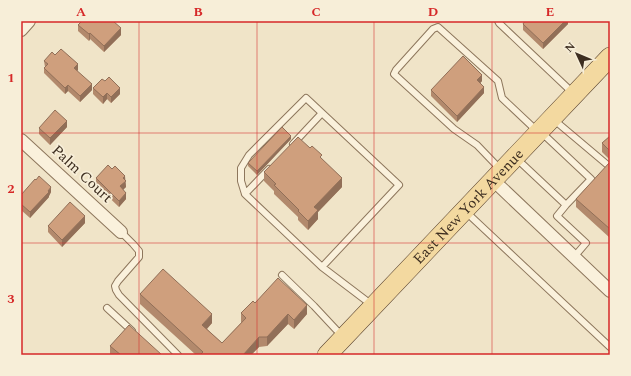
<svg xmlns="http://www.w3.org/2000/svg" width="631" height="376" viewBox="0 0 631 376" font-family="Spectral,serif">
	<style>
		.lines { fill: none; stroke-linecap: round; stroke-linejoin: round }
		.service-casing { stroke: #8d765c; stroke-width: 8 }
		.minor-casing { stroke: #8d765c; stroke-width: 14 }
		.primary-casing { stroke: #5b4430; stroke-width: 20 }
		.service { stroke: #faf1dc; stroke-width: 6 }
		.minor { stroke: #faf1dc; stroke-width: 12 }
		.primary { stroke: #f3d9a0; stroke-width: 19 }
		.wall { fill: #b2896c }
		.shaded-wall { fill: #916f58 }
		.building { fill: #cf9f7d; stroke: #916f58 }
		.grid { fill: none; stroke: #d62828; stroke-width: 1; stroke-opacity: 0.55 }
		.labels { text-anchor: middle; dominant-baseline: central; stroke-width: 3.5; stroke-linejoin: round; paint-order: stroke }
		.street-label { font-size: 15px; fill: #3d2e20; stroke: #f7eed8 }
		.neatline { fill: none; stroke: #d62828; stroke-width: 1.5 }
		.grid-label { font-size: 13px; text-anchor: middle; font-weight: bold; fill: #d62828 }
	</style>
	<rect width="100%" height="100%" fill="#f0e4c8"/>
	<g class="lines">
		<g class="service-casing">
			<path id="service" d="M 498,21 L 499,23 L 573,93
				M 553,119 L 610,167
				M 541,132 L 591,179 L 566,205
				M 293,144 L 322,113
				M 517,159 L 566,205 L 557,216 L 586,243 L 574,257
				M 501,170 L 477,145 L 454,129 L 394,74 L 396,70 L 433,29 L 438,27 L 498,81 L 502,98 L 537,131
				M 245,194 L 269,169
				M 465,211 L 610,347
				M 121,232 L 133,244 L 139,251 L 139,257 L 118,281 L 115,286 L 116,290 L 119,295 L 178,355
				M 322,267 L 399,185 L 306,98 L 249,155 L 241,168 L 241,181 L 245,194 L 322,267 L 372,305
				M 282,275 L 314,306 L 342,336
				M 107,308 L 132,331"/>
		</g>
		<g class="minor-casing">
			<path id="minor" d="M 21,30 L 29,21
				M 21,140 L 121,232
				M 493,180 L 610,291"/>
		</g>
		<g class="primary-casing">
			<g id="primary">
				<path id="s1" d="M 327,355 L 610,57"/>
			</g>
		</g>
		<use href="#service" class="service"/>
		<use href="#minor" class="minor"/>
		<use href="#primary" class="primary"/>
	</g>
	<path class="wall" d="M 81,21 L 113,21 L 121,35 L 104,52 L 90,39 L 89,41 L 78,31 L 78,25 L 81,22 Z
		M 568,21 L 568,24 L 543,49 L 523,30 L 523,24 Z
		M 55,55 L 78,70 L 77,71 L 92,90 L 80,102 L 68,91 L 65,94 L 44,73 L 44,68 L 45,67 L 44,61 Z
		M 482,81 L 480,83 L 484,93 L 457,122 L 431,96 L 431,90 Z
		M 93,88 L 120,94 L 111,103 L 107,99 L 103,104 L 93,94 Z
		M 67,127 L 50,145 L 39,134 L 39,128 Z
		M 610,136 L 610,160 L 602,152 L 602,143 Z
		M 291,139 L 257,175 L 248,166 L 248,163 Z
		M 322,159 L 342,187 L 318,212 L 318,219 L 308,230 L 298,220 L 298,217 L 274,194 L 274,191 L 264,181 L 264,172 Z
		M 610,163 L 610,238 L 576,207 L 576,199 Z
		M 96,178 L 125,180 L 126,187 L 123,189 L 126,199 L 119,207 L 96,185 Z
		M 51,192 L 49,196 L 49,197 L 30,218 L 21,210 L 21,195 Z
		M 85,223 L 62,247 L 48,232 L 48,226 Z
		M 140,294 L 212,323 L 207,329 L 222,343 L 241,323 L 241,313 L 255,303 L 307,314 L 294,329 L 288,324 L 267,346 L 259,347 L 251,355 L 196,355 L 140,304 Z
		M 110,346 L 162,355 L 110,355 Z"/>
	<path class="shaded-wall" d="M 565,21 L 568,21 L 568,24 L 543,49 L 543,43 Z
		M 121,28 L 121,35 L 104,52 L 104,46 Z
		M 90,33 L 90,39 L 89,41 L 89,34 Z
		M 78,64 L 78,70 L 74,74 L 74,68 Z
		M 482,75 L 482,81 L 477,87 L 477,80 Z
		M 92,84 L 92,90 L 80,102 L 80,96 Z
		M 68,85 L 68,91 L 65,94 L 65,88 Z
		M 484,87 L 484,93 L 457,122 L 457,116 Z
		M 120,88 L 120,94 L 111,103 L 111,97 Z
		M 107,93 L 107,99 L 103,104 L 103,97 Z
		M 67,121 L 67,127 L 50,145 L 50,138 Z
		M 291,136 L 291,139 L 257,175 L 257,171 Z
		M 125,176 L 126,187 L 120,193 L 120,186 L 123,178 Z
		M 342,178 L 342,187 L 318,212 L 318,219 L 308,230 L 308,221 L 314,207 Z
		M 51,187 L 51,192 L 49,196 L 49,197 L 30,218 L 30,212 Z
		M 126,193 L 126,199 L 119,207 L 119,201 Z
		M 85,216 L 85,223 L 62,247 L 62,240 Z
		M 307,305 L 307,314 L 294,329 L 294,320 Z
		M 212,314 L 212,323 L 202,334 L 202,325 Z
		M 288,314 L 288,324 L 267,346 L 267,337 Z
		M 259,337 L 259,347 L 251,355 L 243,355 Z"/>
	<path class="building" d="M 82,21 L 113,21 L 121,28 L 104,46 L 90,33 L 89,34 L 78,25 Z
		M 525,21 L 565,21 L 543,43 L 523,24 Z
		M 61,49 L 78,64 L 74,68 L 92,84 L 80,96 L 68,85 L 65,88 L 44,68 L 48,64 L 44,61 L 52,52 L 55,55 Z
		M 463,56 L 482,75 L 477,80 L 484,87 L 457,116 L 431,90 Z
		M 109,77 L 120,88 L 111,97 L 107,93 L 103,97 L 93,88 L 102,79 L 105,81 Z
		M 55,110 L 67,121 L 50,138 L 39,128 Z
		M 282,127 L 291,136 L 257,171 L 248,163 Z
		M 610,136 L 610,151 L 602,143 Z
		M 298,137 L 310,148 L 312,146 L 322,155 L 320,157 L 342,178 L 314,207 L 318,210 L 308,221 L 298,211 L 299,210 L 274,185 L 276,184 L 264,172 Z
		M 609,163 L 610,163 L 610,229 L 576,199 Z
		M 108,165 L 112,169 L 115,166 L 125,176 L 123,178 L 126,181 L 120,186 L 126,193 L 119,201 L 96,178 Z
		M 39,176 L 51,187 L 48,191 L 49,192 L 30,212 L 21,204 L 21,195 L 35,179 L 36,180 Z
		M 70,202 L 85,216 L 62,240 L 48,226 Z
		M 163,269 L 212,314 L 202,325 L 222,343 L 246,318 L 241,313 L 253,301 L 255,303 L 278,278 L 307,305 L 294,320 L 288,314 L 267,337 L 259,337 L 243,355 L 203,355 L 201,354 L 203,352 L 140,294 Z
		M 129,325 L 162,355 L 121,355 L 110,346 Z"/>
	<path class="grid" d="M 139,21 L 139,355M 257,21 L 257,355M 374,21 L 374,355M 492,21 L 492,355M 21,133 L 610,133M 21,243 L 610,243"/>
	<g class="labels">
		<g class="street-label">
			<text transform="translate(82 174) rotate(43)">Palm Court</text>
			<text stroke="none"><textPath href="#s1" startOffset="205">East New York Avenue</textPath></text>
		</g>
	</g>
	<rect width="631" height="376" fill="none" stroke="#f7eed8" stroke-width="44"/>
	<g transform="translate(577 54) rotate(314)" stroke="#f7eed8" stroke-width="3" paint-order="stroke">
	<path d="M0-3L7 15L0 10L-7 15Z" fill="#3d2e20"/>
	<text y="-6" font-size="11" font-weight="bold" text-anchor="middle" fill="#3d2e20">N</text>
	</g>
	<rect x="22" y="22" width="587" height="332" class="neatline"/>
	<g class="grid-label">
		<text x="81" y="16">A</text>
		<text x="198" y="16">B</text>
		<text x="316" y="16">C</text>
		<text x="433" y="16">D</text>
		<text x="550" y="16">E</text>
		<text x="11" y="82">1</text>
		<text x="11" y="193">2</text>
		<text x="11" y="303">3</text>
	</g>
</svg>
